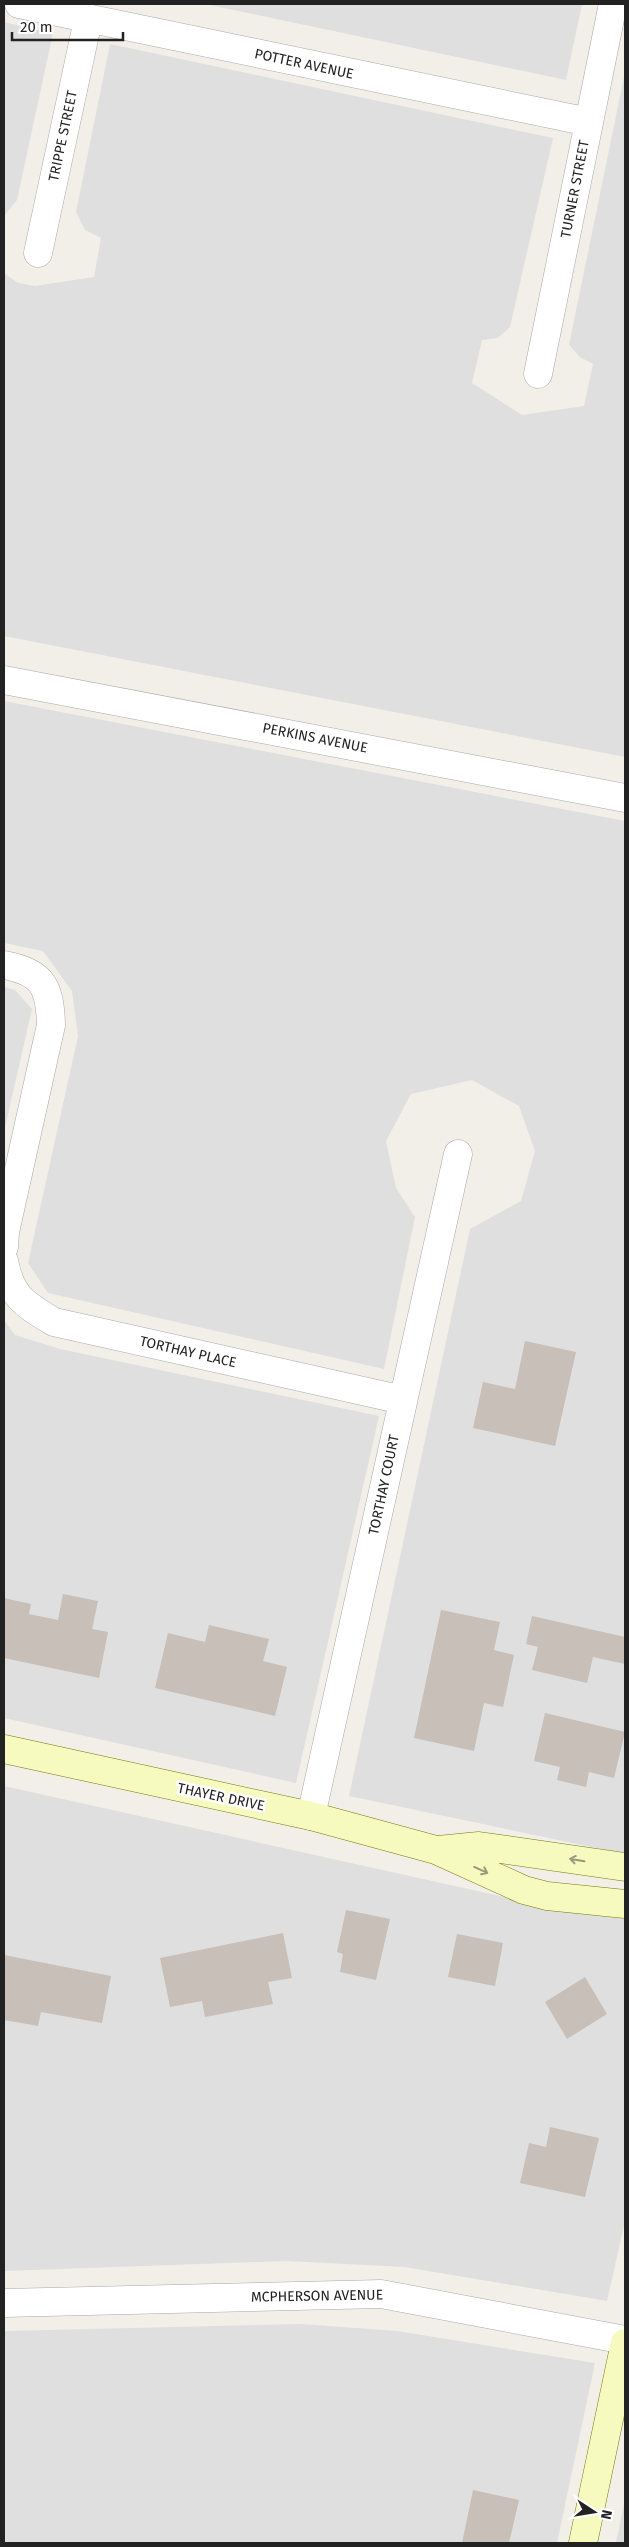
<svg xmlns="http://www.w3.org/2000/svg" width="629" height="2547" viewBox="0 0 629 2547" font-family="'Fira Sans',sans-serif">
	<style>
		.residential { fill: #e0dfdf }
		.building { fill: #c7bfb8 }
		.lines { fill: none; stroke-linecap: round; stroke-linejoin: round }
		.street-casing { stroke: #a9a9a9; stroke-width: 29 }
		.secondary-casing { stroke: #707d05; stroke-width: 29 }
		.street { stroke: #fff; stroke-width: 28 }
		.secondary { stroke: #f7fabf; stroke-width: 28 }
		.oneway { stroke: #979978 }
		.labels { text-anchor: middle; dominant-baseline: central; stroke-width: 5; stroke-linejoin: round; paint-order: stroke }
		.street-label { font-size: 14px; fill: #222; stroke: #fff }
	</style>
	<rect width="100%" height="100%" fill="#f2efe9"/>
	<path class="residential" d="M 205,4 L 582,4 L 566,80 Z
		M 4,22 L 53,33 L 17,200 L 4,216 Z
		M 110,44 L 553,138 L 510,327 L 498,338 L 482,340 L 472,383 L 522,415 L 584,406 L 593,364 L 580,357 L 569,345 L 625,72 L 625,757 L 4,636 L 4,273 L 18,283 L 35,286 L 94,277 L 101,238 L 85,230 L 76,212 Z
		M 4,701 L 625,821 L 625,1854 L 349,1796 L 470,1229 L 521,1201 L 535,1151 L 519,1106 L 472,1080 L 411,1094 L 386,1141 L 396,1188 L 415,1217 L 384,1369 L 48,1293 L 28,1263 L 78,1036 L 72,991 L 43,951 L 4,943 Z
		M 4,987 L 15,990 L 32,1009 L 4,1132 Z
		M 4,1320 L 15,1335 L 60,1349 L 379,1416 L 296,1783 L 4,1718 Z
		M 4,1786 L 568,1911 L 625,1915 L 625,2221 L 607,2301 L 404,2267 L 287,2261 L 4,2271 Z
		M 301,2324 L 397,2331 L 595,2363 L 557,2543 L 4,2543 L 4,2331 Z
		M 625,2499 L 625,2543 L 616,2543 Z"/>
	<path class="building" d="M 525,1341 L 576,1352 L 555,1446 L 473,1428 L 483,1382 L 515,1389 Z
		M 63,1594 L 98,1601 L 92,1629 L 108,1632 L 99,1678 L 4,1658 L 4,1598 L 31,1604 L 29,1614 L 58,1620 Z
		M 441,1610 L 500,1622 L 494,1650 L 514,1655 L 503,1707 L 484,1703 L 474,1751 L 414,1738 Z
		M 532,1616 L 625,1637 L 625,1664 L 593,1657 L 587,1683 L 532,1670 L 538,1647 L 526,1644 Z
		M 209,1625 L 269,1639 L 263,1661 L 287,1667 L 275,1716 L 155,1688 L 168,1633 L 205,1642 Z
		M 545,1713 L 625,1732 L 614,1778 L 589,1772 L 586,1787 L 557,1780 L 560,1767 L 534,1761 Z
		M 346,1910 L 390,1919 L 376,1980 L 340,1972 L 343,1954 L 337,1952 Z
		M 283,1933 L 292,1978 L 268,1982 L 273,2004 L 205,2017 L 202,2001 L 170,2007 L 160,1958 Z
		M 457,1934 L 503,1943 L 495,1986 L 448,1977 Z
		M 4,1955 L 111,1976 L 102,2023 L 41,2012 L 38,2026 L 4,2020 Z
		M 585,1977 L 607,2014 L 567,2039 L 545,2002 Z
		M 550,2127 L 599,2138 L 585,2197 L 520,2183 L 529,2143 L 546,2147 Z
		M 473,2490 L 519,2500 L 509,2543 L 462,2543 Z"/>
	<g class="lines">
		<g class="street-casing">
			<path id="street" d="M 19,4 L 589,122
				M 38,253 L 88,20
				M 538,374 L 613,4
				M 4,680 L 625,798
				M 4,965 C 43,972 50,987 51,1025 L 5,1232 L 4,1247
				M 4,1261 C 11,1297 24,1304 54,1322 L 403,1400
				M 311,1816 L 458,1154
				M 4,2303 L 381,2294 L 625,2340"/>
		</g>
		<g class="secondary-casing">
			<path id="secondary" d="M 4,1749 L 311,1816 L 436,1850 L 524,1890 L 547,1896 L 625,1904
				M 438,1850 L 479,1846 L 625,1867
				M 583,2543 L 625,2343"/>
		</g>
		<use href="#street" class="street"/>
		<use href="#secondary" class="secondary"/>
	</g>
	<defs><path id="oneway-shaft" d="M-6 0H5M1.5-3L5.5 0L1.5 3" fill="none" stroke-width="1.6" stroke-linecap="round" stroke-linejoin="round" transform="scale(1.25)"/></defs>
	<g class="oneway">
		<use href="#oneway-shaft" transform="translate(577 1860) rotate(-170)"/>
		<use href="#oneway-shaft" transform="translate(481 1870) rotate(25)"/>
	</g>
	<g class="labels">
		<g class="street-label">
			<text transform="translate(304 64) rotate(12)">POTTER AVENUE</text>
			<text transform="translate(63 136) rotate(-78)">TRIPPE STREET</text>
			<text transform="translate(575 189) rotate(-79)">TURNER STREET</text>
			<text transform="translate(315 738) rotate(11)">PERKINS AVENUE</text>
			<text transform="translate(188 1352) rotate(13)">TORTHAY PLACE</text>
			<text transform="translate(384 1485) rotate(-78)">TORTHAY COURT</text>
			<text transform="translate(221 1797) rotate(12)">THAYER DRIVE</text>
			<text transform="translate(317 2296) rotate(-1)">MCPHERSON AVENUE</text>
		</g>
	</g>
	<rect width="629" height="2547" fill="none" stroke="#222222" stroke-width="10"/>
	<g transform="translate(594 2512) rotate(102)" stroke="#ffffff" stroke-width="4" paint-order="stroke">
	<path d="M0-4L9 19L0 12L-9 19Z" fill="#222222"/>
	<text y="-8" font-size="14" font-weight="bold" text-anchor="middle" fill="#222222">N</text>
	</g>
	<path d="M12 32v8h111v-8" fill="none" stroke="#222222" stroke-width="2.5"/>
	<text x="20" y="32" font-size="15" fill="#222222" stroke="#ffffff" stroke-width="4" paint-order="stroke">20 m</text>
</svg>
